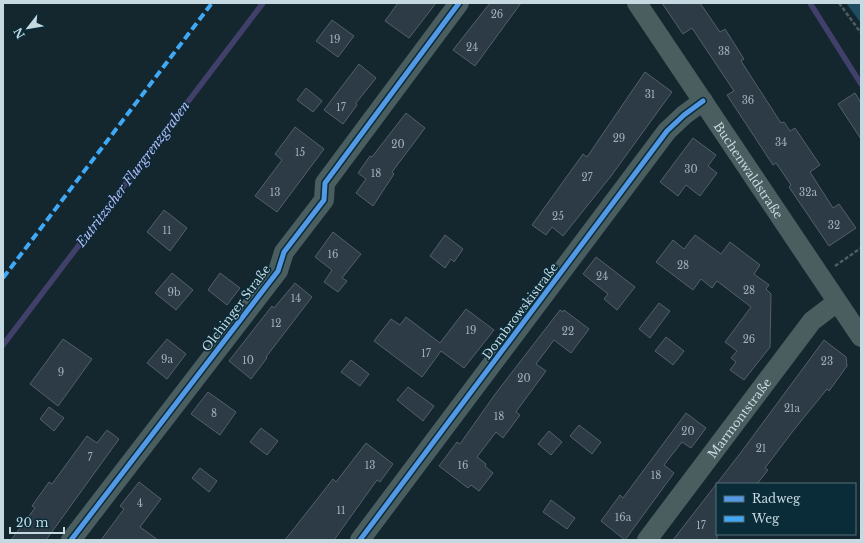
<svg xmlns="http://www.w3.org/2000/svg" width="864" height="543" viewBox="0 0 864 543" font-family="'Libre Baskerville',serif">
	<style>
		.green { fill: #1f4e60 }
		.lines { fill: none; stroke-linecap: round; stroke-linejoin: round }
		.stream { stroke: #41406b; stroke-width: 5.5 }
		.building { fill: #2d3b46; stroke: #556069 }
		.path { stroke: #4d5d60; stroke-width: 2.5; stroke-dasharray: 4 2; stroke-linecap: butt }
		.street { stroke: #4a5d5f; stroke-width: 20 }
		.quiet { stroke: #3fa9f5; stroke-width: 4; stroke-dasharray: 8 4; stroke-linecap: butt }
		.cycleway-casing { stroke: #0a2b38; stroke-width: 8 }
		.cycleway { stroke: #5399e6; stroke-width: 5 }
		.labels { text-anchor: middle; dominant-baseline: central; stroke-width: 3; stroke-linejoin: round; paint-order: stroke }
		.number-label { font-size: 10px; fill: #a0b1ba }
		.street-label { font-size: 12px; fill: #c6d8e0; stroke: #0a2b38 }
		.water-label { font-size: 13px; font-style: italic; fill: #b8b8f4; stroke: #0a2b38 }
	</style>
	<rect width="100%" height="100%" fill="#14262e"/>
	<path class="green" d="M 846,3 L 861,3 L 861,23 Z"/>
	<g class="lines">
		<path class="stream" d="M 810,3 L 861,84
			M 3,345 L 263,3"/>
	</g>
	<path class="building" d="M 398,3 L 436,3 L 409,38 L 385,21 Z
		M 490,3 L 521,3 L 475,66 L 453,50 Z
		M 662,3 L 700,3 L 720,32 L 725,29 L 744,59 L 741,61 L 781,123 L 784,122 L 790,131 L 795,128 L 820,165 L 810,172 L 833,208 L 839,204 L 856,228 L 829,246 L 789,187 L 791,185 L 776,163 L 773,165 L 727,95 L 734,91 L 692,28 L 683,34 Z
		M 332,20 L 354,36 L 338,57 L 316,41 Z
		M 359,64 L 376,78 L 356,103 L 357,105 L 343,124 L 324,110 Z
		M 645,72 L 672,92 L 611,176 L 563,236 L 552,227 L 546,235 L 532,225 L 583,154 L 587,157 Z
		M 306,88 L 322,101 L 313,112 L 297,100 Z
		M 855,93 L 861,103 L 861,139 L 838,104 Z
		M 406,113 L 425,128 L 392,172 L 394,174 L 373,206 L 356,193 L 366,179 L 358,173 L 370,156 L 372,157 Z
		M 295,127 L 324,149 L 277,212 L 255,196 L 282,160 L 275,154 Z
		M 693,138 L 716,155 L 708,166 L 717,173 L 700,196 L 686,185 L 678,196 L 660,182 Z
		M 164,210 L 187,228 L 170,251 L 147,232 Z
		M 333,232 L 361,254 L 342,278 L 347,281 L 338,292 L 324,282 L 332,270 L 315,257 Z
		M 445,235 L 463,249 L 454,262 L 451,259 L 445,268 L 430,256 Z
		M 695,235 L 721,254 L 730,242 L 760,265 L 754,274 L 769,285 L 766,289 L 771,294 L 770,347 L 744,380 L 730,370 L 736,362 L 731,358 L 737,351 L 725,342 L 751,307 L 717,281 L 712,288 L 701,279 L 693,290 L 656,262 L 673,240 L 684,249 Z
		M 596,257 L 635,287 L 617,310 L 604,299 L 608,294 L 583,274 Z
		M 172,273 L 193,290 L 176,310 L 155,293 Z
		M 220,273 L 240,288 L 227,305 L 208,290 Z
		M 295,283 L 312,297 L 266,357 L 267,358 L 251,379 L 229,361 L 272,306 L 274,308 Z
		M 659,303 L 670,311 L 650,338 L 639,329 Z
		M 466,309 L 494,330 L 464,368 L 441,351 L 422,377 L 374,341 L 391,319 L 400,325 L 406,317 L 440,343 Z
		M 560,310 L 563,312 L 564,310 L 589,329 L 571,353 L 554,340 L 536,364 L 546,371 L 518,409 L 516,412 L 520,415 L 503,438 L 496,432 L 477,457 L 486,464 L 485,466 L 493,473 L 479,491 L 471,485 L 468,488 L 439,466 L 457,442 L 460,444 L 496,393 Z
		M 666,337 L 684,351 L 673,365 L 655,351 Z
		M 63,339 L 92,359 L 58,406 L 30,384 Z
		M 167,339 L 186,354 L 167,379 L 147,363 Z
		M 824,340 L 846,357 L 847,366 L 829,391 L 827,389 L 793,431 L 765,468 L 768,470 L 757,484 L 717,484 L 717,540 L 673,540 L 742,451 Z
		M 351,360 L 369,374 L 360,386 L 341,372 Z
		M 408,387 L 434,406 L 423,421 L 397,400 Z
		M 208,392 L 236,412 L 220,435 L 191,414 Z
		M 49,407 L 64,418 L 54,431 L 40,419 Z
		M 686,413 L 706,428 L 691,448 L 682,442 L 664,465 L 674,473 L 625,540 L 601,521 L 620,495 L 623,498 Z
		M 579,425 L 601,442 L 592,454 L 570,436 Z
		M 261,428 L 278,441 L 267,455 L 250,442 Z
		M 107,430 L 119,439 L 46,540 L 11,540 L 35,508 L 32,506 L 49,482 L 52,484 L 87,436 L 97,443 Z
		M 549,431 L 562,442 L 551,455 L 538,444 Z
		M 366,443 L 393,464 L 380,482 L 377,480 L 334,540 L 285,540 L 333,479 L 336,482 Z
		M 200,468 L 217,481 L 209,492 L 192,478 Z
		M 139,482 L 161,499 L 140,527 L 158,540 L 101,540 L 124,509 L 120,506 Z
		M 551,500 L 575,518 L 567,529 L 543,512 Z"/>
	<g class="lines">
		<path class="path" d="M 839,3 L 861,33
			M 835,266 L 861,248"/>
		<g class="street">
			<path id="s1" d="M 637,3 L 861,337"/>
			<path d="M 71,540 L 278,271 L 284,252 L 324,200 L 325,183 L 459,3"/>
			<path d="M 360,540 L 667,131 L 684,115 L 703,101"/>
			<path id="s2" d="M 647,540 L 812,321 L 837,302"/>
		</g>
		<path class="quiet" d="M 3,278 L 212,3"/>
		<g class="cycleway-casing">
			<path id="cycleway" d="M 71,540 L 278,271 L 284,252 L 324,200 L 325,183 L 459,3
				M 360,540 L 667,131 L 684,115 L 703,101"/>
		</g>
		<use href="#cycleway" class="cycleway"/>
	</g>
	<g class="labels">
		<g class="number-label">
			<text x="497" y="14">26</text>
			<text x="335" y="39">19</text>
			<text x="472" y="47">24</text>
			<text x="724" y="51">38</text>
			<text x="650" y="94">31</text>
			<text x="748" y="100">36</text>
			<text x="341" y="107">17</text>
			<text x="619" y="138">29</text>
			<text x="781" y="142">34</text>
			<text x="398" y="144">20</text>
			<text x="300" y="152">15</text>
			<text x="691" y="169">30</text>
			<text x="376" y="173">18</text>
			<text x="587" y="177">27</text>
			<text x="275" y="192">13</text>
			<text x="808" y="192">32a</text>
			<text x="558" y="216">25</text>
			<text x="834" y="225">32</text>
			<text x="167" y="230">11</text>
			<text x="333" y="254">16</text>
			<text x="683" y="265">28</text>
			<text x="602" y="276">24</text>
			<text x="749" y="290">28</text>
			<text x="174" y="292">9b</text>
			<text x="296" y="298">14</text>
			<text x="276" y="323">12</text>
			<text x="471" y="330">19</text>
			<text x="568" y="331">22</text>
			<text x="749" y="339">26</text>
			<text x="426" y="353">17</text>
			<text x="167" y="359">9a</text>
			<text x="248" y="360">10</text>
			<text x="827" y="361">23</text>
			<text x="61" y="372">9</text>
			<text x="524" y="378">20</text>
			<text x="792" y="408">21a</text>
			<text x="214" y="413">8</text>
			<text x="499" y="416">18</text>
			<text x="688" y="431">20</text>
			<text x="761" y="448">21</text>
			<text x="90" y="457">7</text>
			<text x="370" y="465">13</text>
			<text x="463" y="465">16</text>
			<text x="656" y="475">18</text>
			<text x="140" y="503">4</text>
			<text x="341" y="510">11</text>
			<text x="623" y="517">16a</text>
			<text x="701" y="525">17</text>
		</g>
		<g class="street-label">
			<text stroke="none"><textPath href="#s1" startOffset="201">Buchenwaldstraße</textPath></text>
			<text transform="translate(236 308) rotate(-53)">Olchinger Straße</text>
			<text transform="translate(520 311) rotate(-53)">Dombrowskistraße</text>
			<text stroke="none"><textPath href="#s2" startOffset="153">Marmontstraße</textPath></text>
		</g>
		<g class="water-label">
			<text transform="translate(133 174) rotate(-53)">Eutritzscher Flurgrenzgraben</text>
		</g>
	</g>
	<rect width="864" height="543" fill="none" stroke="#c6d8e0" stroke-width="8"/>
	<rect x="716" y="483" width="140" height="52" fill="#0a2b38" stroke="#55707b"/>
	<rect x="724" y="496" width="20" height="6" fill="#5399e6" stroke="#55707b"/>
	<text x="752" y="503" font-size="12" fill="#c6d8e0">Radweg</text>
	<rect x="724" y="516" width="20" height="6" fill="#3fa9f5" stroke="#55707b"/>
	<text x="752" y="523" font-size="12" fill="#c6d8e0">Weg</text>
	<g transform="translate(28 28) rotate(239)" stroke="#0a2b38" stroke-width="3" paint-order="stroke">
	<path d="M0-3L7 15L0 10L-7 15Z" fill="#c6d8e0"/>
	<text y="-6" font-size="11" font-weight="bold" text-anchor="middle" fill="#c6d8e0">N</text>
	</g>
	<path d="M10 527v6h54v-6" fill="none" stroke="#c6d8e0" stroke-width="2"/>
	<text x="16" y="527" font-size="12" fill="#c6d8e0" stroke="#0a2b38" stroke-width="3" paint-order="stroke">20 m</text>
</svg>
